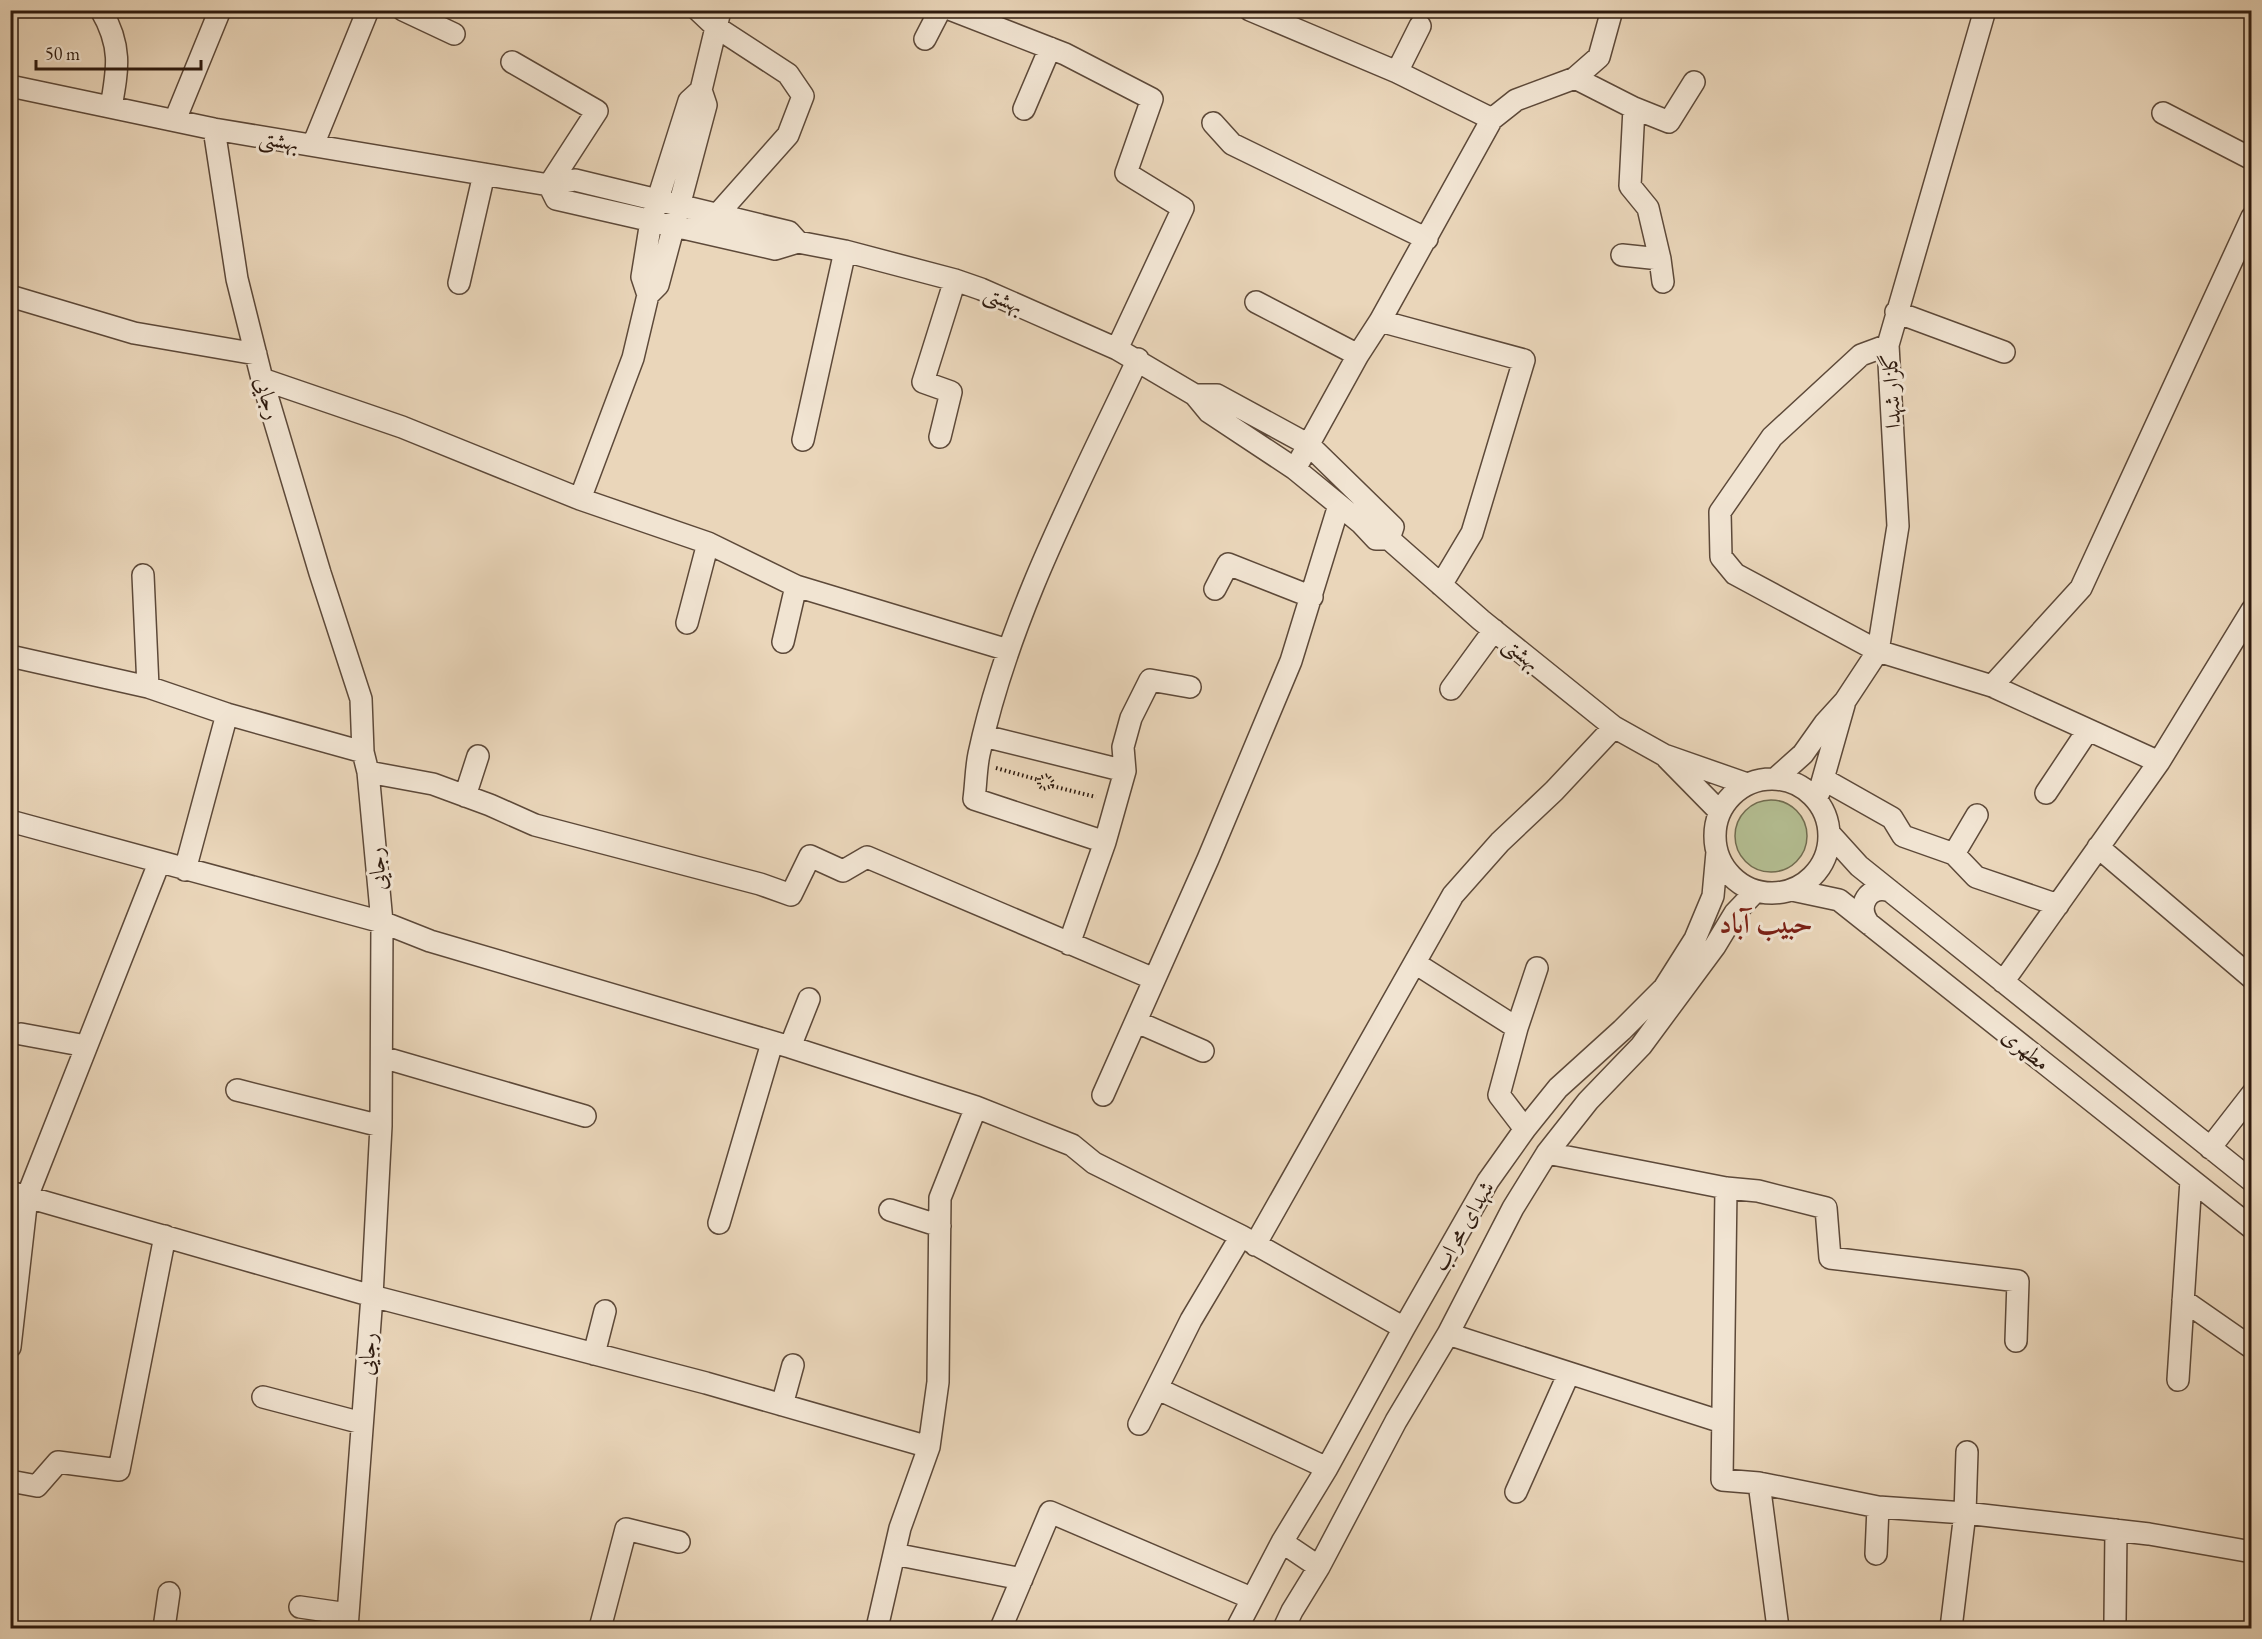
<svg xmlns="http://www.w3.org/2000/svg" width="2262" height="1639" viewBox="0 0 2262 1639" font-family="'EB Garamond',Amiri,serif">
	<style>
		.green { fill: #b4be92; stroke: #716c50; stroke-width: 1.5 }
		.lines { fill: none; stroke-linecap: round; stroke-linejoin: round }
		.minor-casing { stroke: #5d4939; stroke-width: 24 }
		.path { stroke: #2e1a0e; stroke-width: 4; stroke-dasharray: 1.5 3; stroke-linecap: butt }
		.minor { stroke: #f1e4d2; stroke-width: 21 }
		.labels { text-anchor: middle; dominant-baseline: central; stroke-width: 6; stroke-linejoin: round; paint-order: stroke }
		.street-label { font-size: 22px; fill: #2e1a0e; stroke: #f1e4d2 }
		.district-label { font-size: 28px; font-weight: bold; fill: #7a1f14; stroke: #f1e4d2 }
	</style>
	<rect width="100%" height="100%" fill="#ead6ba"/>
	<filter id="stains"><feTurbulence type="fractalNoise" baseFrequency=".00333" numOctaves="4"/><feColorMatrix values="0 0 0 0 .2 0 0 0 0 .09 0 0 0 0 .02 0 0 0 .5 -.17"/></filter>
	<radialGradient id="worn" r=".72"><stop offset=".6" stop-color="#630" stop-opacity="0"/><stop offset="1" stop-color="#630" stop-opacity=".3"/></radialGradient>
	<path class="green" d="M1735 836a36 36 0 1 1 72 0a36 36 0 1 1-72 0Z"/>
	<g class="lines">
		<g class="minor-casing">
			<path id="minor" d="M 101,10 C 122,46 118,68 111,107
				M 403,10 L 454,34
				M 698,10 L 716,27 L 788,74 L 803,96 L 788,135 L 717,215
				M 952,10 L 1065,54 L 1152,99 L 1126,173 L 1183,208 L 1117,349
				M 1250,10 L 1397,72 L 1492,119
				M 925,39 L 940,10
				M 512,62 L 597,111 L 549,185
				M 1397,72 L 1420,26
				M 1575,78 L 1634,108 L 1630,186 L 1648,208 L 1660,259 L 1663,282
				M 10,86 L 214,129 L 549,185 L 575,180 L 789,232 L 798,242
				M 701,90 L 719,15
				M 1634,108 L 1669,122 L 1694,82
				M 1024,109 L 1050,48
				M 2163,113 L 2252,159
				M 175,120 L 220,10
				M 1213,123 L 1232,144 L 1427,239
				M 214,129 L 237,279 L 262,379 L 320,573 L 361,699 L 363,752 L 368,772 L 382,922 L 381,1126 L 372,1296 L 347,1628
				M 313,145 L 368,10
				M 549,185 L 556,199 L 775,249 L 798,242 L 845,251 L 955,280 L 981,289 L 1117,349 L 1195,395 L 1209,412 L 1295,469 L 1361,523 L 1376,539 L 1389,539 L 1481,620 L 1614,727 L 1664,755 L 1747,784
				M 1622,255 L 1660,259
				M 459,283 L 484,174
				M 10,296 L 134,333 L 256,354
				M 1256,302 L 1358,355
				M 1896,312 L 2004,352
				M 1380,321 L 1524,360 L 1472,533 L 1441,585
				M 1888,345 L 1861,355 L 1772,437 L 1720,512 L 1721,557 L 1735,574 L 1878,651 L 1992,686 L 2159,762
				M 262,379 L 402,427 L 580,499 L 708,543 L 796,586 L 1008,650
				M 1195,395 L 1217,395 L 1309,445 L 1393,527 L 1389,539
				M 940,437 L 951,392 L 923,382 L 955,280
				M 803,440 L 845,251
				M 1295,469 L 1358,355 L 1380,321 L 1492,119 L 1516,100 L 1575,78 L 1599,57 L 1612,10
				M 580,499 L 633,358 L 648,295 L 642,277 L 651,221 L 689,101 L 701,90 L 706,105 L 658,285 L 648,295
				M 143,575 L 148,687
				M 1215,589 L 1228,564 L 1312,597
				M 687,623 L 708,543
				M 783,642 L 796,586
				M 10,656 L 148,687 L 227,714 L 363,752
				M 1992,686 L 2081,588 L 2252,217
				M 1451,689 L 1494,630
				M 984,736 L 1125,771
				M 1667,758 L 1720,812
				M 368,772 L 433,784 L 490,805 L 535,825 L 760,884 L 791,895 L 810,856 L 843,871 L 867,857 L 1154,979
				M1715 836a57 57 0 1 1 114 0a57 57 0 1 1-114 0Z
				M 1775,779 L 1803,754 L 1825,723 L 1845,701 L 1878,651 L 1898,526 L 1888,345 L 1985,10
				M 1823,779 L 1892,818 L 1903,836 L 1954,854 L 1976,877 L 2058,905
				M 1819,793 L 1844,705
				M 2046,793 L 2088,730
				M 465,796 L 478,756
				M 10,821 L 382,922 L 430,941 L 790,1047 L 976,1107 L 1072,1145 L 1094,1163 L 1241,1236 L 1404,1328
				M 1830,834 L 1859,866 L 2252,1181
				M 1105,842 L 974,799 C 976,784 976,768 979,754 C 1009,615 1078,487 1138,359
				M 2098,847 L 2252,978
				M 1954,854 L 1977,815
				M 185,870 L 227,714
				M 1792,890 L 1839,900 L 2252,1228
				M 1869,924 C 1855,906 1869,884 1890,891
				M 1069,944 L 1105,842 L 1125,771 L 1123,747 L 1131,718 L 1150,680 L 1190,687
				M 1415,963 L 1517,1028
				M 2003,982 L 2159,762 L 2252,610
				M 1137,1022 L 1203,1051
				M 21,1034 L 86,1046
				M 790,1047 L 809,999
				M 382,1057 L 585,1116
				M 237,1090 L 381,1126
				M 1103,1095 L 1208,859 L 1291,661 L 1339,505
				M 1525,1129 L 1499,1095 L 1517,1028 L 1537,968
				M 2210,1148 L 2252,1094
				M 1547,1153 L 1726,1188 L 1758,1191 L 1826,1208 L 1830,1258 L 2018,1281 L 2016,1341
				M 1726,1188 L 1722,1480 L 1759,1483 L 1878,1507 L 1965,1513 L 2149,1534 L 2252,1552
				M 10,1192 L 372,1296 L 706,1383 L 929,1447
				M 890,1210 L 940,1226
				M 719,1223 L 772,1043
				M 1255,1245 L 1453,895 L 1500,842 L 1554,791 L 1614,727
				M 2183,1300 L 2252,1348
				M 1448,1334 L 1722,1422
				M 10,1347 L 27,1197 L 159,863
				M 594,1354 L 605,1311
				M 2178,1380 L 2191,1180
				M 1158,1389 L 1327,1468
				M 263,1397 L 362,1423
				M 782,1405 L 793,1365
				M 1139,1424 L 1191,1320 L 1241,1236
				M 10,1481 L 37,1486 L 58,1462 L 119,1470 L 165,1236
				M 1759,1483 L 1778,1628
				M 1516,1492 L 1569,1373
				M 1282,1542 L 1319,1567
				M 894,1554 L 1022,1579
				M 1876,1554 L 1878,1507
				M 300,1607 L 348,1614
				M 2115,1620 L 2116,1530
				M 164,1628 L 169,1593
				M 600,1628 L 626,1529 L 679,1542
				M 877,1628 L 900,1528 L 929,1447 L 938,1382 L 940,1198 L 976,1107
				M 1001,1628 L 1050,1512 L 1251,1598
				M 1237,1628 L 1282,1542 L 1327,1468 L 1404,1328 L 1488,1181 L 1525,1129 L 1558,1088 L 1622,1030 L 1664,988 L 1695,939 L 1713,896 L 1717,852
				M 1284,1628 L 1292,1611 L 1319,1567 L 1396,1421 L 1448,1334 L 1513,1208 L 1547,1153 L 1588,1101 L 1641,1046 L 1715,946 L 1735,913 L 1756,891
				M 1951,1628 L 1965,1513 L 1967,1452"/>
		</g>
		<path class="path" d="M 996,768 L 1039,780
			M 1052,786 L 1053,782 L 1048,775 L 1039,778 L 1039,786 L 1043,789 L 1052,786 L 1096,797"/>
		<use href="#minor" class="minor"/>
	</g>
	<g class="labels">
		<g class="street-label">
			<text transform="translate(279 140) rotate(10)">بهشتی</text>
			<text transform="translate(1004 299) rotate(23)">بهشتی</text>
			<text transform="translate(1891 391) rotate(-93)">گلزار شهدا</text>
			<text transform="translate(268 398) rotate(74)">رجایی</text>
			<text transform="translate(1522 653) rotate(39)">بهشتی</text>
			<text transform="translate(377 869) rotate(-95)">رجایی</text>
			<text transform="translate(2026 1049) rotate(39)">مطهری</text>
			<text transform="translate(1463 1226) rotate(-60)">شهدای محراب</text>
			<text transform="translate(367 1354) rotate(-86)">رجایی</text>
		</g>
		<g class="district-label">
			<text x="1766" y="923">حبیب آباد</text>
		</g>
	</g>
	<rect width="2262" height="1639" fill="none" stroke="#ead6ba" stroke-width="36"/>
	<rect x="12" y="12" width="2238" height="1615" fill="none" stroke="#2e1a0e" stroke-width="3"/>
	<rect x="18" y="18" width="2226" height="1603" fill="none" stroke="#2e1a0e" stroke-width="1.5"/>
	<path d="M36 60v9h165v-9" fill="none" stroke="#2e1a0e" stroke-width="3"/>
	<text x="45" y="60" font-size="18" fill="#2e1a0e" stroke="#f1e4d2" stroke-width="4.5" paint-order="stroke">50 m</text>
	<rect width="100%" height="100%" filter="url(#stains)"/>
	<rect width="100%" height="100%" fill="url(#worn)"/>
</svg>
